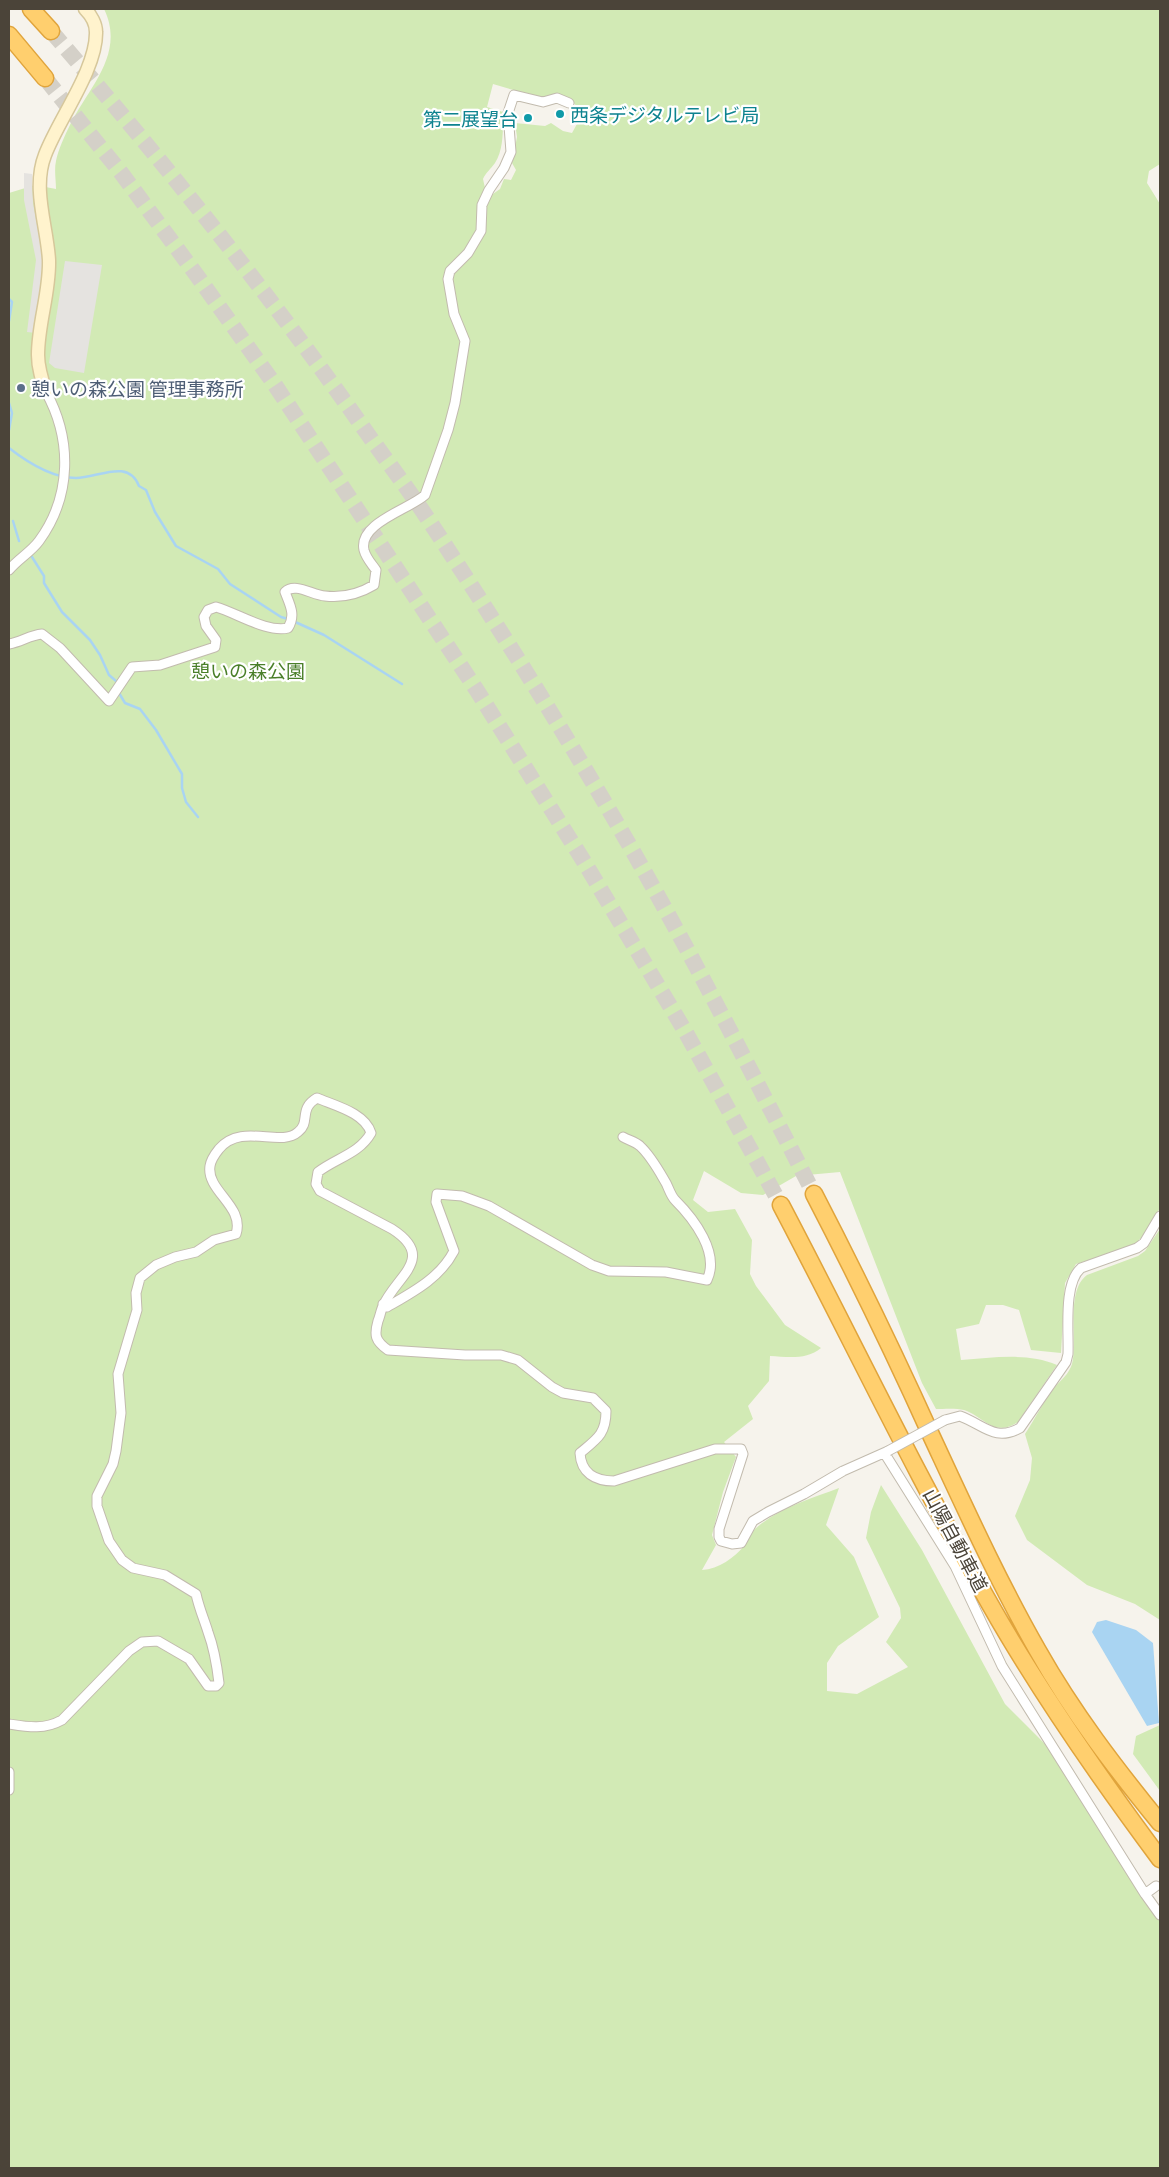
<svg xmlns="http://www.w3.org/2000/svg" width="1169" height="2177" viewBox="0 0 1169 2177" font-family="Commissioner,'Noto Sans JP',sans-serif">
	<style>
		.green { fill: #d2eab5; fill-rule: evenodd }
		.parking { fill: #e5e3e0 }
		.water { fill: #a9d4f2 }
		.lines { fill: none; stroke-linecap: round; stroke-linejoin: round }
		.stream { stroke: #a9d4f2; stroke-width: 2.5 }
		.highway-tunnel { stroke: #d4d0c8; stroke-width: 16; stroke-dasharray: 16 8; stroke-linecap: butt }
		.street-casing { stroke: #c2bbae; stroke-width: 11 }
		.secondary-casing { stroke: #d6c79b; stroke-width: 15 }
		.highway-casing { stroke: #e0a43c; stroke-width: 19 }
		.street { stroke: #fff; stroke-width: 9 }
		.secondary { stroke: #fff3cd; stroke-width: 12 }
		.highway { stroke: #ffcf6e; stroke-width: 16 }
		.street-bridge-casing { stroke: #c2bbae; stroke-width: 11; stroke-linecap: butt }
		.street-bridge { stroke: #fff; stroke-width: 9 }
		.culture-dot { fill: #0f9aa8; stroke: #fff; stroke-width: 2 }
		.service-dot { fill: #5c6f8a; stroke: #fff; stroke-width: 2 }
		.labels { text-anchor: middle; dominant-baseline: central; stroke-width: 4.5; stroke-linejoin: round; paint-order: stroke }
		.culture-label { font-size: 19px; fill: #0d838f; stroke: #fff; text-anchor: start }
		.service-label { font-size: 19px; fill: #4e5e75; stroke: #fff; text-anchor: start }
		.park-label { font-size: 19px; fill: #4a7f2a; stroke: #fff }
		.street-label { font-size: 19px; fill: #4b4439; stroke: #fff }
	</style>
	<rect width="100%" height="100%" fill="#f6f3ec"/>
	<path class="green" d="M 104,9 L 1160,9 L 1160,164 L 1149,171 L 1147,183 L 1160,204 L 1160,1208 L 1143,1236 L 1133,1246 L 1076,1264 L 1065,1283 L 1061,1353 L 1031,1350 L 1019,1310 L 1003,1305 L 986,1305 L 979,1324 L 956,1329 L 961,1360 C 993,1358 1027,1352 1057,1365 L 1018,1422 C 993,1438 985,1417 964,1410 C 956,1408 944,1409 936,1409 L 922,1383 L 840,1172 L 796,1176 L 763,1195 L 741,1193 L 704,1171 L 693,1200 L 708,1212 L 735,1209 L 752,1240 L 750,1274 L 756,1286 L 785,1325 L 821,1348 C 807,1360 788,1357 770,1356 L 769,1381 L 748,1406 L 753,1419 L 724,1442 L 736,1457 L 723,1492 L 712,1535 L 716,1545 L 702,1570 C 719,1569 734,1558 745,1545 C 749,1540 750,1533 755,1529 C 778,1508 810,1499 839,1488 L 826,1525 L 854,1557 L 879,1617 L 838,1646 L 827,1663 L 827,1691 L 857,1694 L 908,1667 L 886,1642 L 901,1618 L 900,1608 L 866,1538 L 871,1512 L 881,1485 L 922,1550 L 1005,1704 L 1053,1752 L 1160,1920 L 1160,2168 L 9,2168 L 9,193 L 35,185 L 56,189 C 56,180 54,170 56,161 C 58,150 65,135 70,125 C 88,88 126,54 104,9 ZM 493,84 L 544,99 L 571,100 L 583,113 L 572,133 L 563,131 L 551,123 L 545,126 L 515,123 L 517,137 L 512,163 L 516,170 L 511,180 L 504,179 L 500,189 L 490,196 L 485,188 L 483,179 C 486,172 491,169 495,163 C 504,150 503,127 503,112 L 487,107 Z
		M 1160,1229 L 1160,1620 L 1135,1604 L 1087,1585 L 1027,1540 L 1015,1516 L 1030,1480 L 1032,1458 L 1025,1434 C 1035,1419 1043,1402 1054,1388 C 1061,1380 1069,1374 1072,1364 C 1078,1341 1065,1291 1087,1275 L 1138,1256 L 1145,1251 Z
		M 1160,1725 L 1160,1791 L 1133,1754 L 1136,1736 Z"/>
	<path class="parking" d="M 24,173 L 32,174 L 33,203 L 43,257 L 36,333 L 27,332 L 36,260 L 24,200 Z
		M 65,261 L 102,265 L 84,373 L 55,368 L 49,363 Z"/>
	<path class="water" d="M 1106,1620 L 1136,1630 L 1153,1643 L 1159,1723 L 1147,1726 L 1092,1632 L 1097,1622 Z"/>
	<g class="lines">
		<path class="stream" d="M 9,299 L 12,302 L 9,321
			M 9,403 L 12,413 L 9,430
			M 9,448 C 27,462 53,478 76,478 C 98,478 128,458 139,486 L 146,490 L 155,512 L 176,546 L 218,569 L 230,584 L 281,617 L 288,619
			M 13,521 L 19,541
			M 32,557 L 44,576 L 44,583 L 62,612 L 90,640 L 100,655 L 109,675 L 116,681 L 117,685
			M 293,621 L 324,635 L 402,684
			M 119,693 L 125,703 L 140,709 L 156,730 L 182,774 L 182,788 L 186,802 L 198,817"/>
		<path class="highway-tunnel" d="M 51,31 C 162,160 269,293 367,433 C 387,461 408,489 428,519 C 497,624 564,731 627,841 C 693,956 753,1075 814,1194
			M 45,78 L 122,174 L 198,277 L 275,385 L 476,689 L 583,860 L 685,1031 L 781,1205"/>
		<g class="street-casing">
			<path id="street" d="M 9,570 C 18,559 31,552 39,541 C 72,496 72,439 46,392
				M 9,644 C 21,642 30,635 42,634 L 60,648 L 109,701 L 132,667 L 160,665 L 215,647 L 216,640 L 206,626 L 204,617 L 208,610 L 216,607 C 237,613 267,633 288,628 C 296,615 290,605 285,592 C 295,582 312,595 325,596 C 342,598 359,594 374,585 L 376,570 C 371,563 366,558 364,550 C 358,523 410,509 425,495 L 448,430 L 455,403 L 465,341 L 454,314 L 448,279 L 450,271 L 468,253 L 481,231 L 482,205 L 489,190 L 504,168 L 511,152 L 508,113 L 514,95 L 543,102 L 557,98 L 569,103
				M 383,1304 L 387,1307 C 413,1292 440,1278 454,1251 L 436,1202 L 437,1194 L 462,1196 L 489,1206 L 592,1265 L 609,1271 L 666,1272 L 707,1280 C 720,1253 694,1219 675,1200 C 671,1196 669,1189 666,1183 C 659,1171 651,1156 640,1146 C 636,1142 628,1140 623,1137
				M 945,1420 L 960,1416 C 984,1425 995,1442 1020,1428 L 1066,1362 L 1068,1354 C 1069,1330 1063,1284 1081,1268 L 1137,1248 L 1144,1243 L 1160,1216
				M 885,1454 L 955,1566 L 1002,1666 L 1145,1894 L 1160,1915
				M 9,1724 C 28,1727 44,1730 62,1720 L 129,1651 L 142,1642 L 158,1641 L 189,1659 L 208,1686 L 216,1686 L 219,1683 C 217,1666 214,1648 208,1632 C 204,1619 199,1608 196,1594 L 165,1575 L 133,1568 L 122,1560 L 109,1541 L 97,1506 L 97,1496 L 113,1464 L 116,1451 L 121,1413 L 118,1374 L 137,1310 L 136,1293 L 140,1278 L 156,1265 L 175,1257 L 196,1252 L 214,1240 L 236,1234 C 245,1206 206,1191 210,1166 C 211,1159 215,1154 219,1149 C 242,1122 280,1148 298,1132 C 311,1122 298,1109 317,1098 C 336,1106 365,1113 371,1133 C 359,1154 336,1158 318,1172 L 316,1184 L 320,1191 L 392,1229 C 437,1258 396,1276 383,1306 C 381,1310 380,1316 378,1321 C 374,1335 375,1341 388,1350 L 465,1355 L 501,1355 L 518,1360 L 552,1387 L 563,1393 L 593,1398 L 606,1411 C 606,1434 597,1439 580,1453 C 581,1473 595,1481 614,1481 L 715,1449 L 741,1449 L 743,1454 L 719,1529 L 719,1537 L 721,1541 L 732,1544 L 741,1543 L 753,1521 L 768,1512 L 804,1494 L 843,1471 L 888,1451
				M 9,1772 L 9,1790
				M 1145,1894 L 1156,1886"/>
		</g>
		<g class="secondary-casing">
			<path id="secondary" d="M 46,392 C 42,380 38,368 38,355 C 38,323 50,292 49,260 C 47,226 32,188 45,155 C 58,120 97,69 96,32 C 96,24 91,15 85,9"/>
		</g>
		<g class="highway-casing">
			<path id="highway" d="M 31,9 L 51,31
				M 9,35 L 45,78
				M 814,1194 C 855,1273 894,1353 931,1435 C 965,1508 998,1581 1038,1651 C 1073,1713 1116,1769 1160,1823
				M 781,1205 C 851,1338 916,1475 991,1606 C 1041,1694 1099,1777 1160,1859"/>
		</g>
		<use href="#street" class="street"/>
		<use href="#secondary" class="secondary"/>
		<use href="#highway" class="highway"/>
		<g class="street-bridge-casing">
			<path id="street-bridge" d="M 888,1451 L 945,1420"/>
		</g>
		<use href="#street-bridge" class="street-bridge"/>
	</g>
	<g class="culture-dot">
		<circle cx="560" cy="114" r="5"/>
		<circle cx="528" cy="118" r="5"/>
	</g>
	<circle class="service-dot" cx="21" cy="388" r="5"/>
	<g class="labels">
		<g class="culture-label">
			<text x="570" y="114">西条デジタルテレビ局</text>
			<text x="518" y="118" text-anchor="end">第二展望台</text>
		</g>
		<g class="service-label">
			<text x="31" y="388">憩いの森公園 管理事務所</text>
		</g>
		<g class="park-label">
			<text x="248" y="670">憩いの森公園</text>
		</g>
		<g class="street-label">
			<text transform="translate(956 1540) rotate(62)">山陽自動車道</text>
		</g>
	</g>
	<rect width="1169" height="2177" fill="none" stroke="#4b4439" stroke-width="20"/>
</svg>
